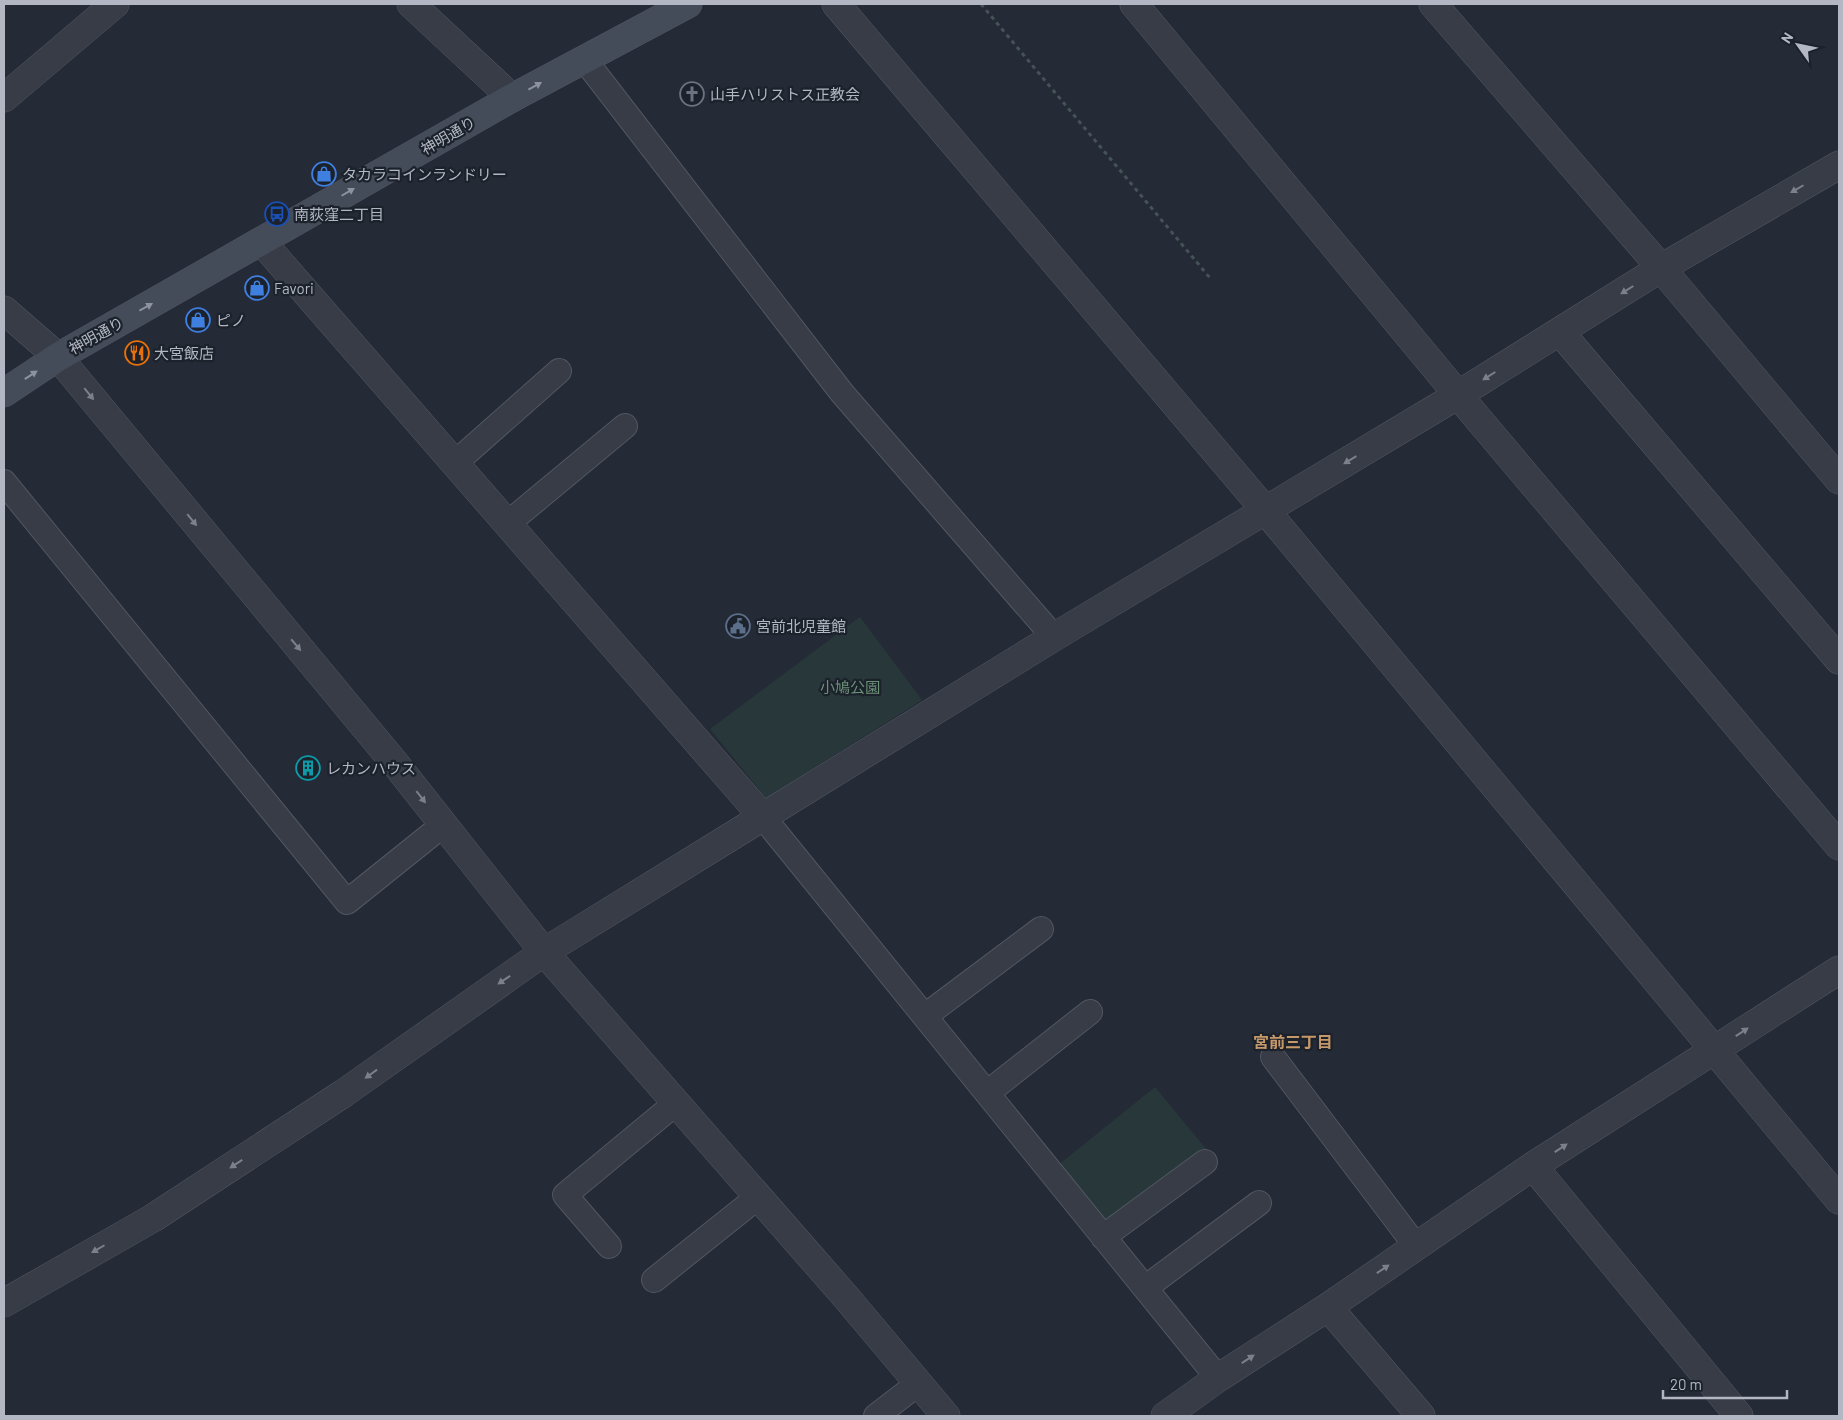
<svg xmlns="http://www.w3.org/2000/svg" width="1843" height="1420" viewBox="0 0 1843 1420" font-family="Barlow,'Noto Sans JP',sans-serif">
	<style>
		.green { fill: #28383a }
		.lines { fill: none; stroke-linecap: round; stroke-linejoin: round }
		.lane-casing { stroke: #525762; stroke-width: 26 }
		.street-casing { stroke: #525762; stroke-width: 29 }
		.secondary-casing { stroke: #525762; stroke-width: 29 }
		.path { stroke: #455357; stroke-width: 3; stroke-dasharray: 4 4; stroke-linecap: butt }
		.lane { stroke: #373c47; stroke-width: 24 }
		.street { stroke: #373c47; stroke-width: 28 }
		.secondary { stroke: #454c59; stroke-width: 28 }
		.oneway { fill: #8c929e }
		.oneway2 { fill: #7b808b }
		.labels { text-anchor: middle; dominant-baseline: central; stroke-width: 4.5; stroke-linejoin: round; paint-order: stroke }
		.poi-label { font-size: 15px; fill: #b2b7c3; stroke: #1c222b; text-anchor: start }
		.street-label { font-size: 15px; fill: #b2b7c3; stroke: #1c222b }
		.park-label { font-size: 15px; fill: #6c9177; stroke: #1c222b }
		.neighbourhood-label { font-size: 16px; font-weight: bold; fill: #c6986a; stroke: #1c222b }
	</style>
	<rect width="100%" height="100%" fill="#242a36"/>
	<path class="green" d="M 860,617 L 922,700 L 766,798 L 710,729 Z
		M 1155,1087 L 1207,1150 L 1103,1225 L 1057,1166 Z"/>
	<g class="lines">
		<g class="lane-casing">
			<path id="lane" d="M 584,59 L 842,393 L 1054,637
				M 455,463 L 559,371
				M 4,482 L 347,902 L 443,825
				M 507,524 L 625,426
				M 763,817 L 1218,1378
				M 925,1016 L 1041,929
				M 1273,1057 L 1416,1246
				M 987,1093 L 1090,1012
				M 1103,1237 L 1205,1162
				M 609,1246 L 565,1195 L 676,1103
				M 654,1280 L 758,1197
				M 1145,1288 L 1259,1203
				M 876,1416 L 919,1383"/>
		</g>
		<g class="street-casing">
			<path id="street" d="M 411,4 L 512,98
				M 836,4 L 1266,511 L 1839,1200
				M 1134,4 L 1458,395 L 1839,846
				M 1433,4 L 1661,268 L 1839,480
				M 4,98 L 115,4
				M 262,242 L 763,817
				M 4,310 L 58,357 L 394,762 L 544,952 L 845,1296 L 946,1416
				M 1560,332 L 1839,660
				M 1533,1166 L 1739,1416
				M 4,1303 L 153,1218 L 344,1093 L 544,952 L 1054,637 L 1458,395 L 1661,268 L 1839,165
				M 1328,1307 L 1421,1416
				M 1165,1416 L 1218,1378 L 1328,1307 L 1533,1166 L 1839,970"/>
		</g>
		<g class="secondary-casing">
			<path id="secondary" d="M 4,393 L 58,357 L 512,98 L 688,4"/>
		</g>
		<path class="path" d="M 981,4 L 1210,278"/>
		<use href="#lane" class="lane"/>
		<use href="#street" class="street"/>
		<use href="#secondary" class="secondary"/>
	</g>
	<defs><path id="oneway-solid" d="M-6-.8H1V-3.2L6.5 0L1 3.2V.8H-6Z" transform="scale(1.25)"/></defs>
	<g class="oneway">
		<use href="#oneway-solid" transform="translate(535 86) rotate(-29)"/>
		<use href="#oneway-solid" transform="translate(348 192) rotate(-30)"/>
		<use href="#oneway-solid" transform="translate(146 307) rotate(-29)"/>
		<use href="#oneway-solid" transform="translate(31 375) rotate(-34)"/>
	</g>
	<g class="oneway2">
		<use href="#oneway-solid" transform="translate(1797 189) rotate(150)"/>
		<use href="#oneway-solid" transform="translate(1627 290) rotate(148)"/>
		<use href="#oneway-solid" transform="translate(1489 376) rotate(148)"/>
		<use href="#oneway-solid" transform="translate(89 394) rotate(51)"/>
		<use href="#oneway-solid" transform="translate(1350 460) rotate(149)"/>
		<use href="#oneway-solid" transform="translate(192 520) rotate(51)"/>
		<use href="#oneway-solid" transform="translate(296 645) rotate(50)"/>
		<use href="#oneway-solid" transform="translate(421 797) rotate(52)"/>
		<use href="#oneway-solid" transform="translate(504 980) rotate(146)"/>
		<use href="#oneway-solid" transform="translate(1742 1032) rotate(-33)"/>
		<use href="#oneway-solid" transform="translate(371 1074) rotate(144)"/>
		<use href="#oneway-solid" transform="translate(1561 1148) rotate(-33)"/>
		<use href="#oneway-solid" transform="translate(236 1164) rotate(147)"/>
		<use href="#oneway-solid" transform="translate(98 1249) rotate(150)"/>
		<use href="#oneway-solid" transform="translate(1383 1269) rotate(-34)"/>
		<use href="#oneway-solid" transform="translate(1248 1359) rotate(-33)"/>
	</g>
	<defs>
		<g id="church-ring" transform="scale(1.25)"><circle r="9.5" fill="#1c222b" stroke="#6b7280" stroke-width="1.5"/><path d="M-1.2-6h2.4v3.5h3.3v2.4h-3.3V6h-2.4V-.1h-3.3v-2.4h3.3Z" fill="#6b7280"/></g>
		<g id="shop-ring" transform="scale(1.25)"><circle r="9.5" fill="#1c222b" stroke="#3f7fe0" stroke-width="1.5"/><path d="M-5-2.5h2.3a2.7 3.5 0 0 1 5.4 0H5L5.5 6h-11ZM-1.5-2.5h3a1.5 2.3 0 0 0-3 0Z" fill="#3f7fe0"/></g>
		<g id="bus-ring" transform="scale(1.25)"><circle r="9.5" fill="#1c222b" stroke="#1a4fb4" stroke-width="1.5"/><path d="M-5-6H5V4H4V6H2V4H-2V6H-4V4H-5ZM-3.5-4V0h7V-4ZM-3.5 1.2v1.5H-2V1.2ZM2 1.2v1.5H3.5V1.2Z" fill="#1a4fb4"/></g>
		<g id="restaurant-ring" transform="scale(1.25)"><circle r="9.5" fill="#1c222b" stroke="#e8710a" stroke-width="1.5"/><path d="M-5-6h1v4h1v-4h1v4h1v-4h1v5L-1.5 .5V6h-2V.5L-5-1ZM5-6V6H3V1.5H1.5Q1.5-4 5-6Z" fill="#e8710a"/></g>
		<g id="civic-ring" transform="scale(1.25)"><circle r="9.5" fill="#1c222b" stroke="#5c6f8a" stroke-width="1.5"/><path d="M-.6-6.5H3V-4.5H.6V-3L4-1V1h2V6H-6V1h2V-1L-.6-3ZM-1.2 2.5V6h2.4V2.5Z" fill="#5c6f8a"/></g>
		<g id="building-ring" transform="scale(1.25)"><circle r="9.5" fill="#1c222b" stroke="#0f9aa8" stroke-width="1.5"/><path d="M-4-6H4V6H1V3H-1V6H-4ZM-2.5-4.3h1.7v1.8h-1.7ZM.8-4.3h1.7v1.8H.8ZM-2.5-1h1.7V.8h-1.7ZM.8-1h1.7V.8H.8Z" fill="#0f9aa8"/></g>
	</defs>
	<g fill-rule="evenodd">
		<use href="#church-ring" x="692" y="94"/>
		<use href="#shop-ring" x="324" y="174"/>
		<use href="#bus-ring" x="277" y="214"/>
		<use href="#shop-ring" x="257" y="288"/>
		<use href="#shop-ring" x="198" y="320"/>
		<use href="#restaurant-ring" x="137" y="353"/>
		<use href="#civic-ring" x="738" y="626"/>
		<use href="#building-ring" x="308" y="768"/>
	</g>
	<g class="labels">
		<g class="poi-label">
			<text x="710" y="94">山手ハリストス正教会</text>
			<text x="342" y="174">タカラコインランドリー</text>
			<text x="294" y="214">南荻窪二丁目</text>
			<text x="274" y="288">Favori</text>
			<text x="216" y="320">ピノ</text>
			<text x="154" y="353">大宮飯店</text>
			<text x="756" y="626">宮前北児童館</text>
			<text x="326" y="768">レカンハウス</text>
		</g>
		<g class="street-label">
			<text transform="translate(448 135) rotate(-30)">神明通り</text>
			<text transform="translate(96 335) rotate(-29)">神明通り</text>
		</g>
		<g class="park-label">
			<text x="850" y="687">小鳩公園</text>
		</g>
		<g class="neighbourhood-label">
			<text x="1293" y="1041">宮前三丁目</text>
		</g>
	</g>
	<rect width="1843" height="1420" fill="none" stroke="#b2b7c3" stroke-width="10"/>
	<g transform="translate(1798 45) rotate(303)" stroke="#1c222b" stroke-width="4" paint-order="stroke">
	<path d="M0-4L9 19L0 12L-9 19Z" fill="#b2b7c3"/>
	<text y="-8" font-size="14" font-weight="bold" text-anchor="middle" fill="#b2b7c3">N</text>
	</g>
	<path d="M1663 1390v8h124v-8" fill="none" stroke="#b2b7c3" stroke-width="2.5"/>
	<text x="1670" y="1390" font-size="15" fill="#b2b7c3" stroke="#1c222b" stroke-width="4" paint-order="stroke">20 m</text>
</svg>
